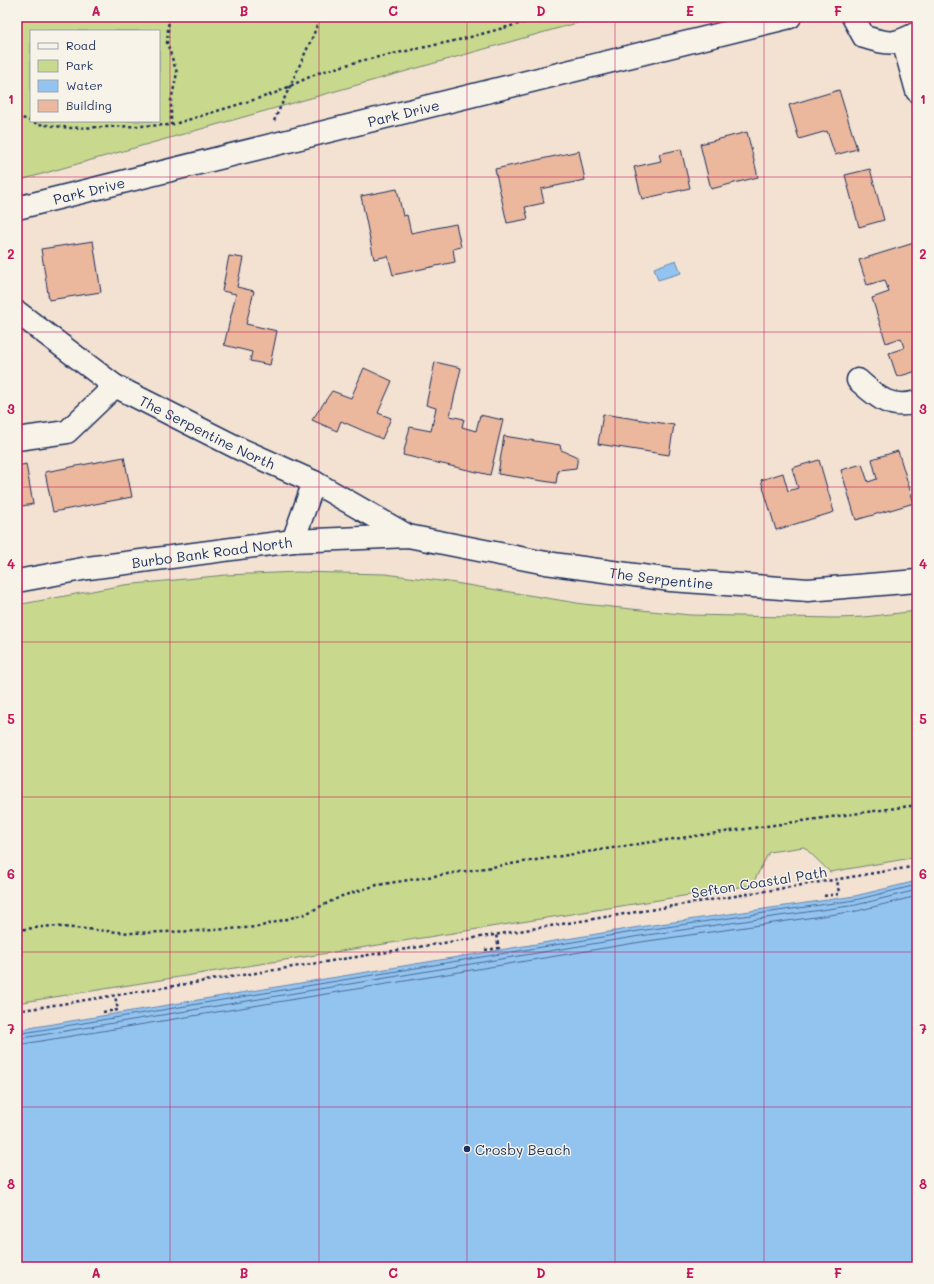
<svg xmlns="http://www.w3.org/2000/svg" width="934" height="1284" viewBox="0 0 934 1284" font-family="Mali,sans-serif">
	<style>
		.green { fill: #c8d88c; stroke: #728475; fill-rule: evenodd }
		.water { fill: #93c4ef; stroke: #6388b5 }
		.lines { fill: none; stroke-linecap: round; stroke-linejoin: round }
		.shore { stroke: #4b6b98; stroke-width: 1 }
		.building { fill: #ebb89e; stroke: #1b2f5e }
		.minor-casing { stroke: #1b2f5e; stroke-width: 25 }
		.path { stroke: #1b2f5e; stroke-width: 2.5; stroke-dasharray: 3 3; stroke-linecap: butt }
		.minor { stroke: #f7f3e8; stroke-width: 22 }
		.grid { fill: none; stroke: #c2185b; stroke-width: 1; stroke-opacity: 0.55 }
		.poi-dot { fill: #1b2f5e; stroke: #f7f3e8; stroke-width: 1.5 }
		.labels { text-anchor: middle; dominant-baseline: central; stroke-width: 3; stroke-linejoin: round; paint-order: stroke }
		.street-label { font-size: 14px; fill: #1b2f5e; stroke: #f7f3e8 }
		.poi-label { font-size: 14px; fill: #1b2f5e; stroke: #f7f3e8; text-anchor: start }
		.neatline { fill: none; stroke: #c2185b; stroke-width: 1.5 }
		.grid-label { font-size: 13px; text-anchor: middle; font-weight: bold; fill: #c2185b }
	</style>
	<rect width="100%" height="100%" fill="#f3e1d2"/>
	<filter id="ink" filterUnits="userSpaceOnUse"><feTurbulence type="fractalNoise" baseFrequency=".025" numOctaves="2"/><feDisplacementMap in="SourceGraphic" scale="8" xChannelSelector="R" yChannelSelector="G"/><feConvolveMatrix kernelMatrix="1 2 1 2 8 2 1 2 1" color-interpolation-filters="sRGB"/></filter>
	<g filter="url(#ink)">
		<path class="green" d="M 17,17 L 598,17 L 17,181 ZM 31,31 L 159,31 L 159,121 L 31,121 Z
			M 298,572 L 385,574 L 449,582 L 583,604 L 690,615 L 836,618 L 864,617 L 917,611 L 917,857 L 830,872 L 804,847 L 769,852 L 752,885 L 17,1003 L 17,605 L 124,585 L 226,575 Z"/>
		<path class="water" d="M 676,260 L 681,273 L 658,280 L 654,268 Z
			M 917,881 L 917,1267 L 17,1267 L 17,1030 L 639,927 L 855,896 Z"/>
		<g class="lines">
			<path class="shore" d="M 17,1034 L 639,931 L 855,900 L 917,885
				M 17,1039 L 640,936 L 856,905 L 917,890
				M 17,1045 L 641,942 L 857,911 L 917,896"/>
		</g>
		<path class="building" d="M 839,90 L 857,149 L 835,155 L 827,131 L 799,139 L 789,105 Z
			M 747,132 L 758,177 L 711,189 L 700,144 Z
			M 681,149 L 690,188 L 642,199 L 634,167 L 661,161 L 659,154 Z
			M 579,151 L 585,180 L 541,189 L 544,203 L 525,207 L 528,219 L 507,223 L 495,169 Z
			M 870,169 L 884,220 L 859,227 L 845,175 Z
			M 397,189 L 403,216 L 407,215 L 411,233 L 456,224 L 461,247 L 453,249 L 455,262 L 393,275 L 388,256 L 374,259 L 361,196 Z
			M 93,241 L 101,292 L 49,300 L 41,249 Z
			M 914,243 L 917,254 L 917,371 L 897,377 L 889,353 L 904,348 L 901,338 L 886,343 L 872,298 L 889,292 L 885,280 L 867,285 L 859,260 Z
			M 229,256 L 243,258 L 237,287 L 254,291 L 246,324 L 277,331 L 270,365 L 250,361 L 252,352 L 224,345 L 236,294 L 222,291 Z
			M 435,362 L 461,368 L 450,416 L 464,419 L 462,427 L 476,431 L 480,415 L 503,420 L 490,475 L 403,455 L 410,427 L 431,431 L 436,408 L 426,405 Z
			M 364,368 L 392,381 L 378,413 L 391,418 L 382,439 L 341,421 L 337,431 L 312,420 L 332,391 L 351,398 Z
			M 603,414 L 674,425 L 669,455 L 598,444 Z
			M 504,436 L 560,445 L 561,450 L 578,457 L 576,468 L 558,470 L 556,483 L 498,474 Z
			M 898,451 L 914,503 L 856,520 L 841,470 L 862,464 L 868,482 L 877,479 L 872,459 Z
			M 124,457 L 132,497 L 53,512 L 45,472 Z
			M 819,460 L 834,512 L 776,530 L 761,480 L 783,473 L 788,491 L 798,488 L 792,468 Z
			M 26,464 L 33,504 L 17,507 L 17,466 Z"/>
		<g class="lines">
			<g class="minor-casing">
				<g id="minor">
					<path d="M 853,17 L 864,37 C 890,44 892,46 917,33"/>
					<path d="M 903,41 L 917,91"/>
					<path id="s1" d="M 17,208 L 790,17"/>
					<path id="s2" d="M 17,312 L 115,386 L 240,449 L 314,482 L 408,536"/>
					<path d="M 858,380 C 877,397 890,410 917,402"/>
					<path d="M 17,439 L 67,432 L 115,386"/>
					<path d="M 293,541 L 314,482"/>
					<path id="s3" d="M 17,581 L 88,568 L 293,541 L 408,536 L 546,563 L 671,580 L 808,590 L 917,581"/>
				</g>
			</g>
			<path class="path" d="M 169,17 L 167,43 L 177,73 L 171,101 L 171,125
				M 17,116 L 38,124 L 71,128 L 171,125 L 273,94 L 318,73 L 360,61 L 463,39 L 544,17
				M 274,121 L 313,36 L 320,17
				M 824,896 L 839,894 L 837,879
				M 17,930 L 51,926 L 130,933 L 199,931 L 258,927 L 305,914 L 342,896 L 377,885 L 638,844 L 917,805
				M 485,950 L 499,948 L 496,935
				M 17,1011 C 317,963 617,916 917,866
				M 103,1012 L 118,1010 L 115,996"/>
			<use href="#minor" class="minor"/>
		</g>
	</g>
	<path class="grid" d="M 170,17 L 170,1267M 319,17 L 319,1267M 467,17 L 467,1267M 615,17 L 615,1267M 764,17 L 764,1267M 17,177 L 917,177M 17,332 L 917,332M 17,487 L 917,487M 17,642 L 917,642M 17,797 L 917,797M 17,952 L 917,952M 17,1107 L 917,1107"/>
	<circle class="poi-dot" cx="467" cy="1149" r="4"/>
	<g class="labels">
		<g class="street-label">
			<text stroke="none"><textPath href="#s1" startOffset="398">Park Drive</textPath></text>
			<text stroke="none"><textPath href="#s1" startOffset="74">Park Drive</textPath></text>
			<text stroke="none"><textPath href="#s2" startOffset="226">The Serpentine North</textPath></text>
			<text stroke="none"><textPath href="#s3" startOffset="197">Burbo Bank Road North</textPath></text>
			<text stroke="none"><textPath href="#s3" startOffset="651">The Serpentine</textPath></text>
			<text transform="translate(759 882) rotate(-9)">Sefton Coastal Path</text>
		</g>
		<g class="poi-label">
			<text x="475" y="1149">Crosby Beach</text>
		</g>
	</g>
	<rect width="934" height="1284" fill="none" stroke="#f7f3e8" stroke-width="44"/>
	<rect x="30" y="30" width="130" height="92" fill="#f7f3e8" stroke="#9fa5b1"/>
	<rect x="38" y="43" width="20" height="6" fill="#f7f3e8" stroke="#9fa5b1"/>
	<text x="66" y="50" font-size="12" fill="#1b2f5e">Road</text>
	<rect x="38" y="60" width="20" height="12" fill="#c8d88c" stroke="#9fa5b1"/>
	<text x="66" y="70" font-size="12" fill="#1b2f5e">Park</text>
	<rect x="38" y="80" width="20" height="12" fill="#93c4ef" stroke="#9fa5b1"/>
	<text x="66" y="90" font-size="12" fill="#1b2f5e">Water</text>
	<rect x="38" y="100" width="20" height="12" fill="#ebb89e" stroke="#9fa5b1"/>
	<text x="66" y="110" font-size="12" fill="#1b2f5e">Building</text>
	<rect x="22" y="22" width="890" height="1240" class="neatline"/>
	<g class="grid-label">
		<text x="96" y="16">A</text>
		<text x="244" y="16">B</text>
		<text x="393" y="16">C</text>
		<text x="541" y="16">D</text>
		<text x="690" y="16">E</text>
		<text x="838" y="16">F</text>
		<text x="11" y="104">1</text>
		<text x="923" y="104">1</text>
		<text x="11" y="259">2</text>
		<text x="923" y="259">2</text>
		<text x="11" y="414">3</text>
		<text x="923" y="414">3</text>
		<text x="11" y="569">4</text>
		<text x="923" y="569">4</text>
		<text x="11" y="724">5</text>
		<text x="923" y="724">5</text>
		<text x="11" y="879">6</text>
		<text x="923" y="879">6</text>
		<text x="11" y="1034">7</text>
		<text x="923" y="1034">7</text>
		<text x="11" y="1189">8</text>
		<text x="923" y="1189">8</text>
		<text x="96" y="1278">A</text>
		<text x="244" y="1278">B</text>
		<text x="393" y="1278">C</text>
		<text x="541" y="1278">D</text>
		<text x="690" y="1278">E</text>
		<text x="838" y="1278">F</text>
	</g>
</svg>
